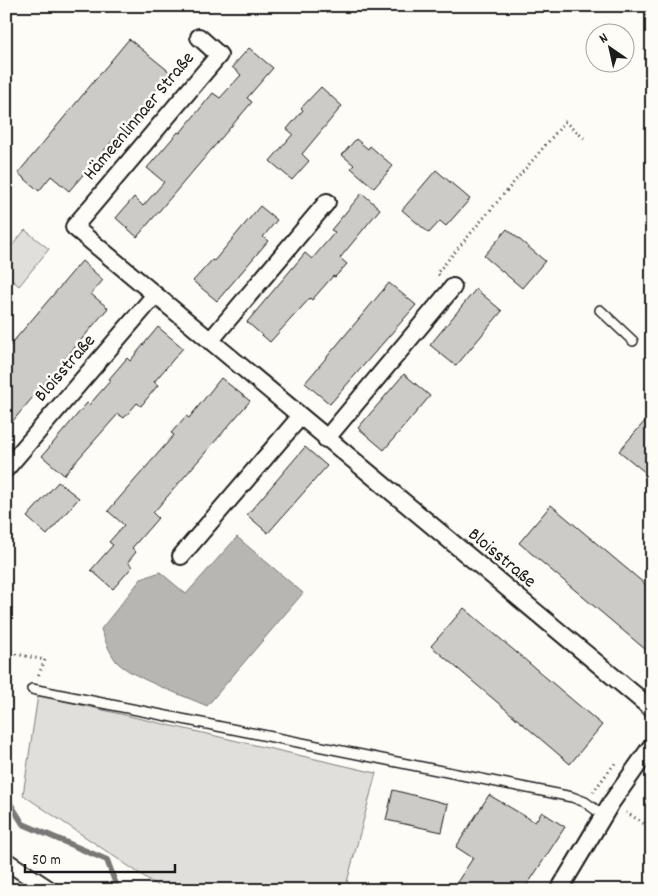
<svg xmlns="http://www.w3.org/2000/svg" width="658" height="896" viewBox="0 0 658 896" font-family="Dekko,sans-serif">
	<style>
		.green { fill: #e0dfdb; stroke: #7e7e7c }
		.water { fill: #b7b6b2; stroke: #797876 }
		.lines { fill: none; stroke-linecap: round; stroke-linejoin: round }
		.stream { stroke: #797876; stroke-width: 6 }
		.building { fill: #cccbc8; stroke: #1c1c1c }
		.lane-casing { stroke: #1c1c1c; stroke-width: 12 }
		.street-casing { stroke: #1c1c1c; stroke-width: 20 }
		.path { stroke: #1c1c1c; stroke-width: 3; stroke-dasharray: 1 4; stroke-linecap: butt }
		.lane { stroke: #fdfcf7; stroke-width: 9 }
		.street { stroke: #fdfcf7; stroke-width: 16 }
		.labels { text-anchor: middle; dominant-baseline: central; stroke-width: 5; stroke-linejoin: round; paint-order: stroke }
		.street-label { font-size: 19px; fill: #1c1c1c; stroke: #fdfcf7 }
	</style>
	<rect width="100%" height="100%" fill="#fdfcf7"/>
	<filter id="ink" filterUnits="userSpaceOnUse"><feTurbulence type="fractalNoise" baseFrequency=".02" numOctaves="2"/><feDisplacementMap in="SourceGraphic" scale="10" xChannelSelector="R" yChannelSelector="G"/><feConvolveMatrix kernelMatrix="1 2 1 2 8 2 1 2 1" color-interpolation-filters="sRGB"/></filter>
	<g filter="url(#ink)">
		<path class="green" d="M 25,230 L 49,249 L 19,286 L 6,275 L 6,253 Z
			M 38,695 L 376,773 L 347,882 L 360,890 L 164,890 L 23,795 Z"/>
		<path class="water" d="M 237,537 L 303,593 L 207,706 C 185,696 130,677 116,661 C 109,651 105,641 101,629 L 141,579 L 160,572 L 186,594 Z"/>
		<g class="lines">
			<path class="stream" d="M 6,797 L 23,824 L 107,860 L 118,890"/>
		</g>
		<path class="building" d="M 129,39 L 171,73 L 69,191 L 51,176 L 39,191 L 18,173 Z
			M 249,48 L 273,68 L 247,98 L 252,102 L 137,237 L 116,218 L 134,197 L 143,206 L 164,182 L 147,168 L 178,132 L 180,133 L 213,93 L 220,98 L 241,75 L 232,67 Z
			M 321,87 L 342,106 L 302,154 L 309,161 L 292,180 L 270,161 L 293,134 L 287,129 L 303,110 L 301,108 Z
			M 356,139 L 368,149 L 370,146 L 393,166 L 374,188 L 351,168 L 354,165 L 342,155 Z
			M 436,170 L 470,199 L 446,226 L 440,221 L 429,233 L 402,210 Z
			M 362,193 L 380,209 L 340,258 L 347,264 L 335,277 L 333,276 L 312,300 L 310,298 L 270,342 L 247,322 L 305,253 L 312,259 L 335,232 L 331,230 Z
			M 260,206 L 277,220 L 263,237 L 268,241 L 217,301 L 193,281 L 212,260 L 214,261 Z
			M 507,229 L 545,261 L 522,288 L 484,256 Z
			M 82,261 L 103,280 L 91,294 L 108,308 L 6,429 L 6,350 Z
			M 389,283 L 416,305 L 330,404 L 305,383 Z
			M 476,289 L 502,311 L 456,366 L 430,345 Z
			M 158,327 L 183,348 L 154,382 L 158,385 L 141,406 L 137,403 L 124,418 L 118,414 L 64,475 L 42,456 L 87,403 L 89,405 L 111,380 L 109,379 L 127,358 L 130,361 Z
			M 404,374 L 430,396 L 384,450 L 358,428 Z
			M 221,378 L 250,401 L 153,513 L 158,518 L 132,548 L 136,552 L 128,562 L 132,567 L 113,589 L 91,570 L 113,545 L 109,542 L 124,525 L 108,511 L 174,435 L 171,433 L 186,416 L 189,418 Z
			M 652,413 L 652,478 L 619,451 Z
			M 305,447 L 327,466 L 268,533 L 247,515 Z
			M 58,482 L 79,498 L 47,535 L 27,517 Z
			M 551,505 L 652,590 L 652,655 L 519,543 Z
			M 464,608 L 602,725 L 570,764 L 431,646 Z
			M 393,790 L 448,804 L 442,832 L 386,820 Z
			M 489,795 L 535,822 L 542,812 L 565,827 L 524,890 L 452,890 L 473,858 L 456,847 Z"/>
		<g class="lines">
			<g class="lane-casing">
				<path id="lane" d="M 600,310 L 633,341
					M 32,689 L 572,797 L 585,802 L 603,815"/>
			</g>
			<g class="street-casing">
				<path id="street" d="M 199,37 L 219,55 L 74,227 L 652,709
					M 210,341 L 327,202
					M 326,439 L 453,287
					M 6,469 L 155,295
					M 181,556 L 300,417
					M 6,861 L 50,890
					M 559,890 L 611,803 L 652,745"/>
			</g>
			<path class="path" d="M 439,275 L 437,273 L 565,122 L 584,138
				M 6,652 L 45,660 L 38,676
				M 593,792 L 615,763
				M 626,812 L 652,829"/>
			<use href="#lane" class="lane"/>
			<use href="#street" class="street"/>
		</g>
	</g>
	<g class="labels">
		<g class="street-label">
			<text transform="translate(140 117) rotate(-50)">Hämeenlinnaer Straße</text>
			<text transform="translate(66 369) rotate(-49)">Bloisstraße</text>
			<text transform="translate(501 559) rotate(40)">Bloisstraße</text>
		</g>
	</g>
	<rect width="658" height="896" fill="none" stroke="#fdfcf7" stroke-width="25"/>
	<rect x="12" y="12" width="633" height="871" fill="none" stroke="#1c1c1c" stroke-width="2" filter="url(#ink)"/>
	<g transform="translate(610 48) rotate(326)"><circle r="24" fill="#fdfcf7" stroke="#a3a29f"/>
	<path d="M0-4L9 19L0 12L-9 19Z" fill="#1c1c1c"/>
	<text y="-8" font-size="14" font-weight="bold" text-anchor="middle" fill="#1c1c1c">N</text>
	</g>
	<path d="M25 864v8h150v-8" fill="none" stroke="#1c1c1c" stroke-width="2.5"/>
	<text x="32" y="864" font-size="15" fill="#1c1c1c" stroke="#fdfcf7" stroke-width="4" paint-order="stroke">50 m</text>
</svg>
